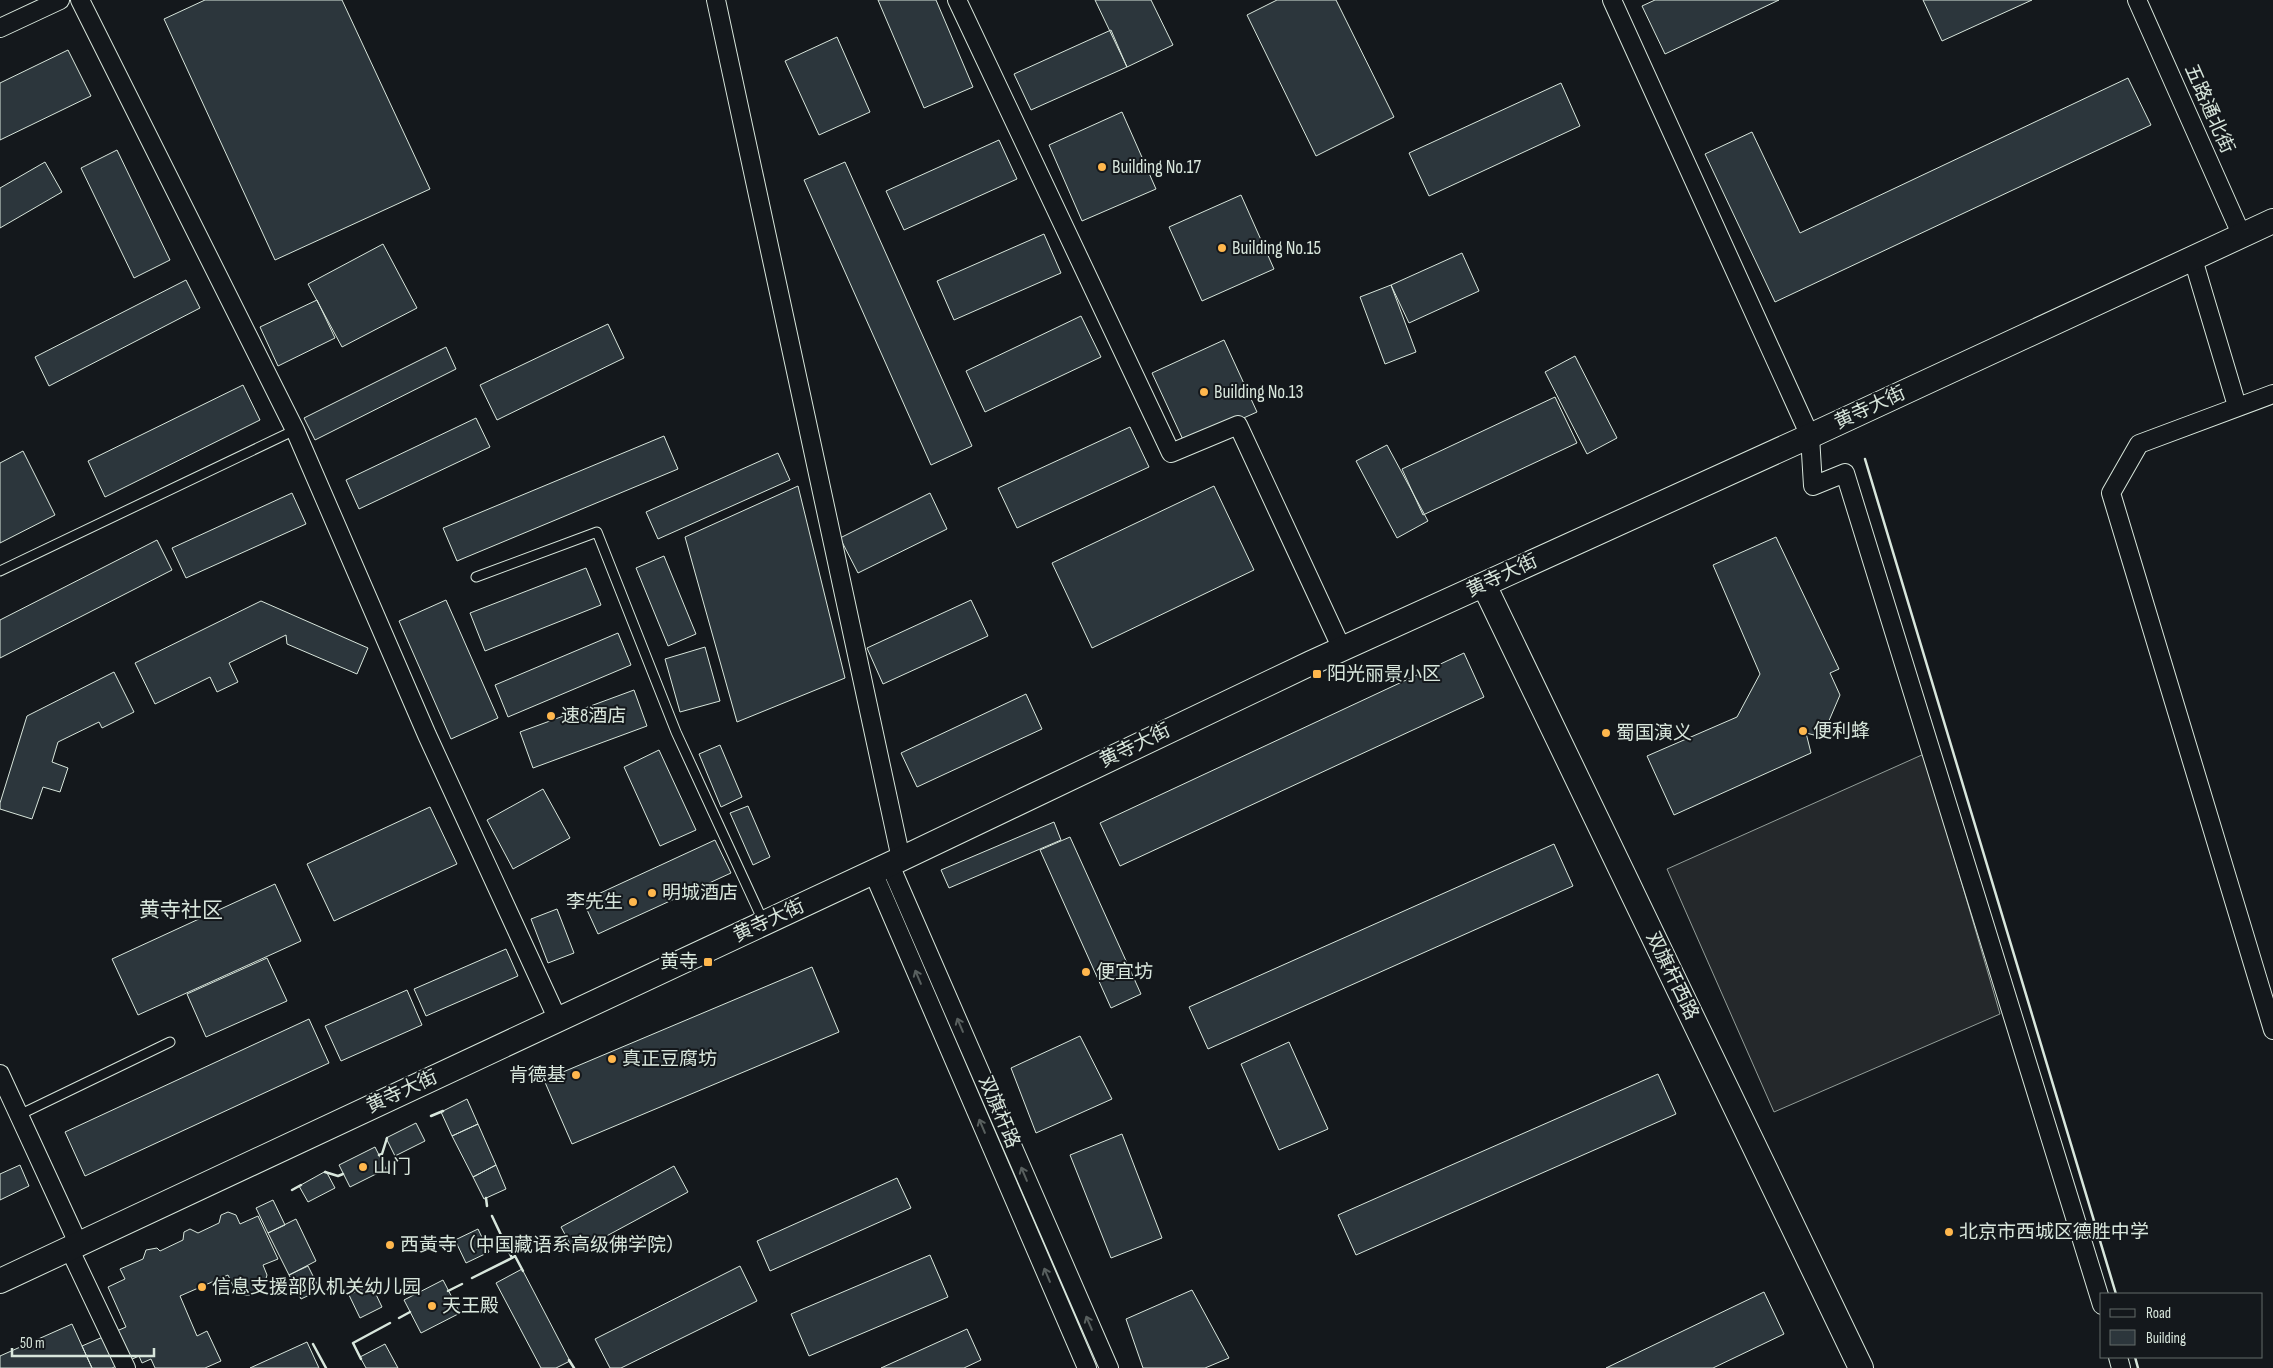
<svg xmlns="http://www.w3.org/2000/svg" width="2273" height="1368" viewBox="0 0 2273 1368" font-family="'Sofia Sans Condensed','Noto Sans SC',sans-serif">
	<style>
		.parking { fill: #24282b; stroke: #939e99 }
		.building { fill: #2c363c; stroke: #d8e6dc }
		.lines { fill: none; stroke-linecap: round; stroke-linejoin: round }
		.lane-casing { stroke: #d8e6dc; stroke-width: 11 }
		.street-casing { stroke: #d8e6dc; stroke-width: 20 }
		.secondary-casing { stroke: #d8e6dc; stroke-width: 26 }
		.lane { stroke: #14181c; stroke-width: 9 }
		.street { stroke: #14181c; stroke-width: 18 }
		.secondary { stroke: #14181c; stroke-width: 24 }
		.wall { stroke: #d8e6dc; stroke-width: 2.5 }
		.oneway { stroke: #59605f }
		.poi-dot { fill: #ffb74d; stroke: #14181c; stroke-width: 2 }
		.labels { text-anchor: middle; dominant-baseline: central; stroke-width: 4; stroke-linejoin: round; paint-order: stroke }
		.street-label { font-size: 19px; fill: #d8e6dc; stroke: #14181c }
		.poi-label { font-size: 19px; fill: #d8e6dc; stroke: #14181c; text-anchor: start }
		.quarter-label { font-size: 21px; fill: #d8e6dc; stroke: #14181c }
	</style>
	<rect width="100%" height="100%" fill="#14181c"/>
	<path class="parking" d="M 1924,754 L 2000,1014 L 1774,1112 L 1667,869 Z"/>
	<path class="building" d="M 205,0 L 342,0 L 430,189 L 275,260 L 164,19 Z
		M 878,0 L 936,0 L 973,87 L 924,108 Z
		M 1095,0 L 1151,0 L 1173,45 L 1127,67 Z
		M 1277,0 L 1336,0 L 1394,117 L 1316,156 L 1247,15 Z
		M 1655,0 L 1779,0 L 1665,54 L 1642,6 Z
		M 1923,0 L 2032,0 L 1942,41 Z
		M 1111,30 L 1127,67 L 1031,110 L 1014,74 Z
		M 837,37 L 870,112 L 819,135 L 785,61 Z
		M 68,50 L 91,96 L 0,140 L 0,83 Z
		M 2128,78 L 2151,125 L 1775,302 L 1705,154 L 1752,132 L 1800,233 Z
		M 1561,83 L 1580,126 L 1429,196 L 1409,153 Z
		M 1122,112 L 1156,189 L 1082,221 L 1049,145 Z
		M 999,140 L 1017,179 L 904,230 L 886,191 Z
		M 117,150 L 170,260 L 134,278 L 81,168 Z
		M 45,162 L 62,192 L 0,228 L 0,188 Z
		M 845,162 L 972,446 L 931,465 L 804,180 Z
		M 1241,195 L 1274,269 L 1202,301 L 1169,227 Z
		M 1044,234 L 1061,273 L 954,320 L 937,281 Z
		M 383,244 L 417,308 L 342,347 L 308,284 Z
		M 1462,253 L 1479,291 L 1409,323 L 1391,285 Z
		M 186,280 L 200,308 L 49,386 L 35,357 Z
		M 1391,285 L 1416,352 L 1385,364 L 1360,297 Z
		M 317,300 L 335,338 L 278,366 L 260,327 Z
		M 1081,316 L 1101,357 L 985,412 L 966,371 Z
		M 608,324 L 624,358 L 497,420 L 480,385 Z
		M 1224,340 L 1257,412 L 1185,444 L 1152,373 Z
		M 446,347 L 456,369 L 315,440 L 304,418 Z
		M 1575,356 L 1617,438 L 1587,454 L 1545,372 Z
		M 243,385 L 260,420 L 105,497 L 88,461 Z
		M 1555,397 L 1577,443 L 1423,515 L 1402,469 Z
		M 476,418 L 490,447 L 359,509 L 346,480 Z
		M 1130,427 L 1149,467 L 1017,528 L 998,488 Z
		M 664,436 L 678,469 L 457,561 L 443,528 Z
		M 1387,445 L 1428,521 L 1397,538 L 1356,461 Z
		M 23,451 L 55,515 L 0,543 L 0,463 Z
		M 778,453 L 790,480 L 658,539 L 646,512 Z
		M 798,486 L 845,678 L 737,722 L 685,537 Z
		M 1214,486 L 1254,570 L 1092,648 L 1052,563 Z
		M 292,493 L 306,524 L 186,578 L 172,548 Z
		M 930,493 L 947,529 L 858,573 L 840,538 Z
		M 1776,537 L 1839,669 L 1830,673 L 1840,695 L 1822,737 L 1806,733 L 1811,753 L 1674,815 L 1647,756 L 1737,717 L 1760,674 L 1713,565 Z
		M 157,540 L 172,570 L 0,658 L 0,620 Z
		M 664,556 L 696,634 L 668,646 L 636,568 Z
		M 586,568 L 601,605 L 485,651 L 470,613 Z
		M 446,600 L 498,718 L 451,739 L 399,621 Z
		M 971,600 L 988,636 L 883,684 L 867,648 Z
		M 261,601 L 368,648 L 357,674 L 287,644 L 286,635 L 229,663 L 238,682 L 217,692 L 210,677 L 155,704 L 135,663 Z
		M 618,633 L 631,665 L 508,717 L 495,685 Z
		M 705,647 L 720,701 L 680,712 L 665,659 Z
		M 1464,653 L 1484,697 L 1120,866 L 1100,823 Z
		M 114,672 L 134,712 L 102,728 L 99,722 L 58,742 L 52,762 L 68,768 L 60,792 L 43,787 L 32,819 L 0,809 L 0,803 L 27,716 Z
		M 634,690 L 647,726 L 533,768 L 520,732 Z
		M 1026,694 L 1042,729 L 917,787 L 901,753 Z
		M 720,745 L 742,797 L 721,807 L 699,754 Z
		M 659,750 L 696,830 L 660,846 L 624,767 Z
		M 543,789 L 570,838 L 513,869 L 487,820 Z
		M 748,806 L 770,857 L 753,865 L 730,813 Z
		M 430,807 L 457,864 L 334,921 L 307,864 Z
		M 1054,822 L 1061,840 L 949,888 L 941,870 Z
		M 1070,837 L 1141,994 L 1111,1008 L 1040,850 Z
		M 715,840 L 731,873 L 598,934 L 583,901 Z
		M 1554,844 L 1573,886 L 1208,1049 L 1189,1007 Z
		M 275,884 L 301,941 L 138,1015 L 112,959 Z
		M 557,909 L 574,953 L 548,963 L 531,919 Z
		M 506,949 L 518,976 L 426,1016 L 414,989 Z
		M 267,958 L 287,1001 L 206,1037 L 187,994 Z
		M 812,967 L 839,1032 L 572,1144 L 544,1080 Z
		M 407,990 L 422,1025 L 341,1061 L 325,1026 Z
		M 309,1019 L 329,1063 L 85,1176 L 65,1132 Z
		M 1080,1036 L 1112,1099 L 1036,1133 L 1011,1068 Z
		M 1289,1042 L 1328,1129 L 1279,1150 L 1241,1064 Z
		M 1658,1074 L 1676,1114 L 1356,1255 L 1338,1215 Z
		M 467,1099 L 478,1124 L 452,1136 L 441,1112 Z
		M 416,1123 L 425,1141 L 395,1156 L 386,1138 Z
		M 478,1124 L 496,1165 L 473,1177 L 452,1136 Z
		M 1122,1134 L 1162,1238 L 1111,1258 L 1070,1155 Z
		M 375,1147 L 386,1169 L 350,1187 L 339,1165 Z
		M 20,1165 L 29,1186 L 0,1200 L 0,1174 Z
		M 496,1165 L 506,1189 L 484,1199 L 473,1177 Z
		M 674,1166 L 688,1192 L 575,1253 L 561,1227 Z
		M 326,1171 L 335,1188 L 308,1202 L 299,1186 Z
		M 897,1178 L 911,1208 L 770,1271 L 757,1241 Z
		M 273,1200 L 285,1225 L 268,1233 L 256,1208 Z
		M 228,1212 L 236,1215 L 240,1224 L 258,1216 L 278,1259 L 263,1265 L 267,1275 L 265,1282 L 262,1287 L 250,1295 L 243,1295 L 235,1290 L 228,1275 L 180,1296 L 197,1336 L 207,1331 L 221,1361 L 205,1368 L 155,1368 L 151,1359 L 142,1363 L 139,1356 L 112,1368 L 92,1368 L 82,1346 L 126,1327 L 108,1287 L 125,1279 L 120,1269 L 143,1259 L 146,1250 L 157,1248 L 160,1251 L 183,1240 L 184,1232 L 190,1229 L 198,1233 L 219,1223 L 221,1215 Z
		M 296,1219 L 316,1261 L 289,1275 L 268,1233 Z
		M 478,1229 L 489,1252 L 466,1263 L 455,1240 Z
		M 930,1255 L 948,1297 L 809,1356 L 791,1314 Z
		M 308,1266 L 320,1290 L 301,1299 L 289,1275 Z
		M 740,1266 L 757,1301 L 621,1368 L 610,1368 L 595,1339 Z
		M 522,1269 L 570,1361 L 556,1368 L 541,1368 L 496,1283 Z
		M 443,1280 L 460,1313 L 421,1333 L 404,1300 Z
		M 371,1284 L 382,1307 L 360,1318 L 349,1295 Z
		M 1192,1290 L 1229,1358 L 1205,1368 L 1143,1368 L 1126,1319 Z
		M 1764,1292 L 1784,1334 L 1713,1368 L 1606,1368 Z
		M 72,1324 L 92,1368 L 0,1368 L 0,1356 Z
		M 967,1329 L 981,1360 L 964,1368 L 881,1368 Z
		M 307,1342 L 319,1368 L 250,1368 Z
		M 385,1344 L 398,1368 L 366,1368 L 360,1357 Z"/>
	<g class="lines">
		<g class="lane-casing">
			<path id="lane" d="M 0,571 L 295,430
				M 476,577 L 597,532 L 676,732 L 764,923
				M 19,1115 L 170,1042"/>
		</g>
		<g class="street-casing">
			<path id="street" d="M 80,0 L 295,430 L 427,735 L 558,1020
				M 716,0 L 901,859
				M 957,0 L 1171,453 L 1238,425 L 1342,649
				M 1612,0 L 1810,436 L 1813,486 L 1845,473 L 2102,1305
				M 2137,0 L 2242,236
				M 0,28 L 60,0
				M 2193,259 L 2237,406
				M 2273,394 L 2139,444 L 2111,493 L 2273,1030
				M 890,865 L 1109,1368
				M 873,872 L 1087,1368
				M 0,1074 L 78,1243
				M 69,1248 L 126,1368
				M 2118,1357 L 2121,1368"/>
		</g>
		<g class="secondary-casing">
			<path id="secondary" d="M 1484,585 L 1861,1368
				M 0,1281 L 901,859 L 1311,663 L 1810,436 L 2273,221"/>
		</g>
		<use href="#lane" class="lane"/>
		<use href="#street" class="street"/>
		<use href="#secondary" class="secondary"/>
		<path class="wall" d="M 1865,459 L 2116,1294
			M 431,1116 L 443,1111
			M 379,1155 L 382,1154 L 387,1138
			M 325,1172 L 338,1176 L 343,1174
			M 292,1190 L 301,1185
			M 486,1198 L 487,1206
			M 512,1258 L 515,1256 L 523,1271
			M 472,1278 L 512,1258 L 492,1216
			M 448,1291 L 462,1284
			M 399,1318 L 410,1312
			M 313,1344 L 326,1368
			M 2135,1357 L 2138,1368
			M 361,1359 L 353,1343 L 390,1323
			M 569,1360 L 574,1368"/>
	</g>
	<defs><path id="oneway-shaft" d="M-6 0H5M1.5-3L5.5 0L1.5 3" fill="none" stroke-width="1.6" stroke-linecap="round" stroke-linejoin="round" transform="scale(1.25)"/></defs>
	<g class="oneway">
		<use href="#oneway-shaft" transform="translate(918 977) rotate(-113)"/>
		<use href="#oneway-shaft" transform="translate(960 1025) rotate(-113)"/>
		<use href="#oneway-shaft" transform="translate(982 1126) rotate(-113)"/>
		<use href="#oneway-shaft" transform="translate(1024 1174) rotate(-113)"/>
		<use href="#oneway-shaft" transform="translate(1047 1275) rotate(-113)"/>
		<use href="#oneway-shaft" transform="translate(1089 1323) rotate(-113)"/>
	</g>
	<g class="poi-dot">
		<circle cx="1102" cy="167" r="5"/>
		<circle cx="1222" cy="248" r="5"/>
		<circle cx="1204" cy="392" r="5"/>
		<rect x="1312" y="669" width="10" height="10" rx="2.5"/>
		<circle cx="551" cy="716" r="5"/>
		<circle cx="1803" cy="731" r="5"/>
		<circle cx="1606" cy="733" r="5"/>
		<circle cx="652" cy="893" r="5"/>
		<circle cx="633" cy="902" r="5"/>
		<rect x="703" y="957" width="10" height="10" rx="2.5"/>
		<circle cx="1086" cy="972" r="5"/>
		<circle cx="612" cy="1059" r="5"/>
		<circle cx="576" cy="1075" r="5"/>
		<circle cx="363" cy="1167" r="5"/>
		<circle cx="1949" cy="1232" r="5"/>
		<circle cx="390" cy="1245" r="5"/>
		<circle cx="202" cy="1287" r="5"/>
		<circle cx="432" cy="1306" r="5"/>
	</g>
	<g class="labels">
		<g class="street-label">
			<text transform="translate(2209 109) rotate(66)">五路通北街</text>
			<text transform="translate(1870 408) rotate(-25)">黄寺大街</text>
			<text transform="translate(1502 576) rotate(-25)">黄寺大街</text>
			<text transform="translate(1135 746) rotate(-26)">黄寺大街</text>
			<text transform="translate(769 921) rotate(-25)">黄寺大街</text>
			<text transform="translate(1672 976) rotate(64)">双旗杆西路</text>
			<text transform="translate(402 1092) rotate(-25)">黄寺大街</text>
			<text transform="translate(999 1112) rotate(67)">双旗杆路</text>
		</g>
		<g class="poi-label">
			<text x="1112" y="167">Building No.17</text>
			<text x="1232" y="248">Building No.15</text>
			<text x="1214" y="392">Building No.13</text>
			<text x="1327" y="674">阳光丽景小区</text>
			<text x="561" y="716">速8酒店</text>
			<text x="1813" y="731">便利蜂</text>
			<text x="1616" y="733">蜀国演义</text>
			<text x="662" y="893">明城酒店</text>
			<text x="623" y="902" text-anchor="end">李先生</text>
			<text x="698" y="962" text-anchor="end">黄寺</text>
			<text x="1096" y="972">便宜坊</text>
			<text x="622" y="1059">真正豆腐坊</text>
			<text x="566" y="1075" text-anchor="end">肯德基</text>
			<text x="373" y="1167">山门</text>
			<text x="1959" y="1232">北京市西城区德胜中学</text>
			<text x="400" y="1245">西黃寺（中国藏语系高级佛学院）</text>
			<text x="212" y="1287">信息支援部队机关幼儿园</text>
			<text x="442" y="1306">天王殿</text>
		</g>
		<g class="quarter-label">
			<text x="181" y="910">黄寺社区</text>
		</g>
	</g>
	<rect x="2100" y="1293" width="162" height="65" fill="#14181c" stroke="#626a69"/>
	<rect x="2110" y="1309" width="25" height="8" fill="#14181c" stroke="#626a69"/>
	<text x="2146" y="1318" font-size="15" fill="#d8e6dc">Road</text>
	<rect x="2110" y="1330" width="25" height="15" fill="#2c363c" stroke="#626a69"/>
	<text x="2146" y="1343" font-size="15" fill="#d8e6dc">Building</text>
	<path d="M12 1348v8h142v-8" fill="none" stroke="#d8e6dc" stroke-width="2.5"/>
	<text x="20" y="1348" font-size="15" fill="#d8e6dc" stroke="#14181c" stroke-width="4" paint-order="stroke">50 m</text>
</svg>
